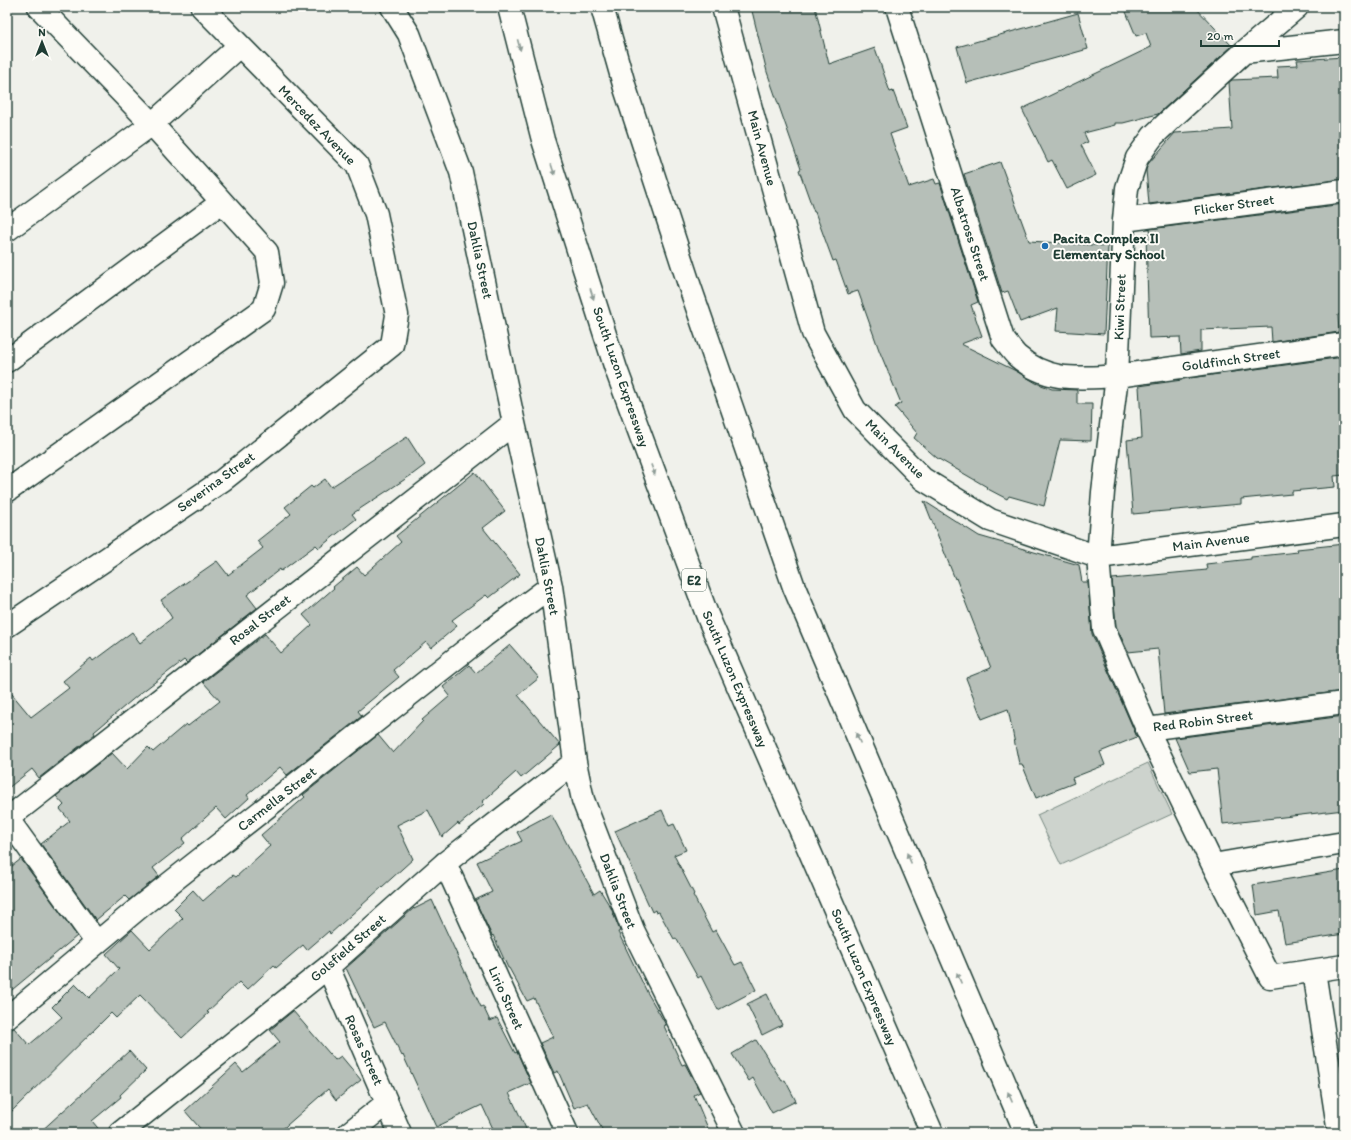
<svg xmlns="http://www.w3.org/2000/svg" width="1351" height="1140" viewBox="0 0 1351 1140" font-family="Itim,sans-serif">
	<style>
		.green { fill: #cdd3cd; stroke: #768880 }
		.building { fill: #b6bfb8; stroke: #1f3d34 }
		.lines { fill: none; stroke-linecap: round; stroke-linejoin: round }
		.minor-casing { stroke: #1f3d34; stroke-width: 25 }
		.highway-casing { stroke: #1f3d34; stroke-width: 25 }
		.minor { stroke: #fdfcf7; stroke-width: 22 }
		.highway { stroke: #fdfcf7; stroke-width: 22 }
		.oneway { fill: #8e9c96 }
		.poi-dot { fill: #1f6fb2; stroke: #fdfcf7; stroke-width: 1.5 }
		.labels { text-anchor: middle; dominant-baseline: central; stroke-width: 4; stroke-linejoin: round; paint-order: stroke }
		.shield { fill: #fdfcf7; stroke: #62766e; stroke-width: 1 }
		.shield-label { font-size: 13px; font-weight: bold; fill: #1f3d34 }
		.street-label { font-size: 14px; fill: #1f3d34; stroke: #fdfcf7 }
		.poi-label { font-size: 14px; font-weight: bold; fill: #1f3d34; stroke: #fdfcf7; text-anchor: start }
	</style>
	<rect width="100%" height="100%" fill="#f0f1eb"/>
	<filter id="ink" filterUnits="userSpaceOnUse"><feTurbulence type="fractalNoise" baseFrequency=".025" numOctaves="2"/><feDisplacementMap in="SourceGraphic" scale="8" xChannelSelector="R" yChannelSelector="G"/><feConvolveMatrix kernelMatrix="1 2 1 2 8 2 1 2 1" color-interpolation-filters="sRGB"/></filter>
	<g filter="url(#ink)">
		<path class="green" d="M 1148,763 L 1172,814 L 1061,865 L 1037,815 Z"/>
		<path class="building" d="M 751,7 L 815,7 L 829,64 L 875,48 L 890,92 L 893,91 L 907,128 L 890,134 L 909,187 L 934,179 L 936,184 L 940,183 L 978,302 L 971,305 L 982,336 L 961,344 L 1016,371 L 1036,383 L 1052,389 L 1077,390 L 1077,404 L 1092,404 L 1091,441 L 1060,440 L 1044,506 L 1009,496 L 1007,499 L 986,488 L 987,487 L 937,458 L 914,438 L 917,433 L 895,407 L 901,403 L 879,350 L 858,291 L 848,294 L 836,260 L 833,261 L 815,212 L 814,212 L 799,170 L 801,169 L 767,72 Z
			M 1124,7 L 1195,7 L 1232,46 L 1158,114 L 1123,123 L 1115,123 L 1115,125 L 1084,133 L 1088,142 L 1081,145 L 1096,175 L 1067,189 L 1052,160 L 1048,162 L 1022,109 L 1151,47 L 1146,33 L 1136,36 Z
			M 1078,13 L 1088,49 L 967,83 L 957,47 Z
			M 1344,57 L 1344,179 L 1149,204 L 1146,170 L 1148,164 L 1175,133 L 1232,129 L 1229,82 L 1232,80 L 1278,78 L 1277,66 L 1298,65 L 1297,60 Z
			M 1000,162 L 1029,241 L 1108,246 L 1104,334 L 1056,331 L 1058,308 L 1020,322 L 1008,291 L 1002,293 L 964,174 Z
			M 1344,204 L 1344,314 L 1338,315 L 1339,332 L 1272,342 L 1271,327 L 1201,330 L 1201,351 L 1181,354 L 1180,337 L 1149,338 L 1146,234 L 1151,234 L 1150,229 Z
			M 1344,357 L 1344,475 L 1334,476 L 1335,487 L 1292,491 L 1292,494 L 1241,499 L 1241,504 L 1133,514 L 1127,440 L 1142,438 L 1139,386 L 1182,380 L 1182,379 Z
			M 407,437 L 425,465 L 413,474 L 352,514 L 356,519 L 319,548 L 316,545 L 281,571 L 280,569 L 247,595 L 257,608 L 187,663 L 184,660 L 138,695 L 94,732 L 95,734 L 39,778 L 32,769 L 7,789 L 7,688 L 31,717 L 69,688 L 63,681 L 91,658 L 93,661 L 132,632 L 140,643 L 172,618 L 161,600 L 217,561 L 228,575 L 263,548 L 257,541 L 291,514 L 285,507 L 311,486 L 313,488 L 325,479 L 331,487 Z
			M 475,472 L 505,511 L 483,528 L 520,574 L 489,598 L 486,595 L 452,620 L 457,626 L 431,648 L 426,642 L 393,670 L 399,677 L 358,711 L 362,716 L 287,775 L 280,767 L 247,795 L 249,798 L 226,819 L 216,808 L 182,839 L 185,843 L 153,868 L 159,876 L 129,900 L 125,896 L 96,920 L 41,844 L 70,821 L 60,809 L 64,805 L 56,796 L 112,753 L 127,769 L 148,747 L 153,752 L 186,724 L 188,726 L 220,701 L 203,682 L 265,634 L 281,653 L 312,625 L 303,615 L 334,588 L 333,587 L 357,567 L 364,575 L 401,542 L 396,536 Z
			M 924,501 L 979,536 L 1079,565 L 1082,582 L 1088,582 L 1092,634 L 1137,737 L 1100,752 L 1105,765 L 1072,778 L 1074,783 L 1036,798 L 1022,764 L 1019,764 L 1008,709 L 982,719 L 966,678 L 991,668 L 956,578 L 955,579 Z
			M 1344,544 L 1344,691 L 1164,714 L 1158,649 L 1128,652 L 1116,626 L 1112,579 L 1207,570 L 1206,564 L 1251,559 L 1251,557 L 1298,552 L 1297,549 Z
			M 510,645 L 539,678 L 518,695 L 560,745 L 521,778 L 516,772 L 482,802 L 484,804 L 459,825 L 458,823 L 442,837 L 428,810 L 397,825 L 413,859 L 330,934 L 329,931 L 307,950 L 303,945 L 276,968 L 274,965 L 247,990 L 239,982 L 207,1012 L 209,1013 L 182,1038 L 140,995 L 116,1018 L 111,1013 L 7,1116 L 7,1030 L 14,1028 L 29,1045 L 62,1017 L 52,1007 L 75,984 L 89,998 L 119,969 L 106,954 L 132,930 L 150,949 L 183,918 L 174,909 L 193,890 L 203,901 L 233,875 L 236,877 L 270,846 L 261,835 L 305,797 L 303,795 L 378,735 L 393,753 L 423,721 L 422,720 L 450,696 L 443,687 L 469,665 L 476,673 Z
			M 1344,716 L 1344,810 L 1223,824 L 1217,769 L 1190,772 L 1175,738 Z
			M 662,810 L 669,826 L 674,824 L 686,850 L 674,855 L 694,894 L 693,895 L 712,932 L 716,930 L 735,965 L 742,962 L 756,990 L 718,1010 L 701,976 L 698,978 L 676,938 L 674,939 L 659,912 L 656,913 L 655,910 L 652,912 L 615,831 Z
			M 551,814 L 594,894 L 600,890 L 611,908 L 620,931 L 618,932 L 647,992 L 666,1025 L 664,1026 L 682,1065 L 685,1064 L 700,1092 L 694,1095 L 710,1133 L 604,1133 L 588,1103 L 574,1108 L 558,1071 L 554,1073 L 540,1043 L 553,1037 L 534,998 L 527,1001 L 509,968 L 508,968 L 493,935 L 492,936 L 475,900 L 492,892 L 477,862 L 522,841 L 517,832 Z
			M 21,859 L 77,936 L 7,994 L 7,870 Z
			M 1344,870 L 1344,934 L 1285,943 L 1279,911 L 1257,915 L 1253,885 Z
			M 432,900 L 481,1007 L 483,1006 L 490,1021 L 497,1018 L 515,1053 L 517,1052 L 531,1083 L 509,1093 L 528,1133 L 495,1133 L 482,1105 L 436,1127 L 403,1055 L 402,1056 L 385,1022 L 374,1027 L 346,968 L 414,908 L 414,909 Z
			M 767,994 L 782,1025 L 762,1035 L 747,1004 Z
			M 293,1011 L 335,1060 L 341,1056 L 361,1080 L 336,1100 L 328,1089 L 278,1133 L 204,1133 L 185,1111 L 236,1064 L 243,1072 L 280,1042 L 270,1030 Z
			M 756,1040 L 782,1081 L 785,1080 L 796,1101 L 772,1113 L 753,1078 L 749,1081 L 732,1054 Z
			M 129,1051 L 146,1070 L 120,1095 L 121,1097 L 92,1121 L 102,1133 L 39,1133 Z"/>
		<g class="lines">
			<g class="minor-casing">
				<path id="minor" d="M 392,7 L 409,34 L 461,172 L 514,423 L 551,586 L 575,762 L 583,800 L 633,930 L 734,1133
					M 723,7 L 813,333 L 855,410 L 923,479 L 990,520 L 1098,557 L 1344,525
					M 897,7 L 1003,339 C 1008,345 1012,351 1017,356 C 1048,383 1080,378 1117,376 L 1344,344
					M 1297,7 L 1244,52 L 1172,118 L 1153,136 L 1137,158 L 1127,188 L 1124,220 L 1117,376 L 1103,492 L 1098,557 L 1104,629 L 1147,729 L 1213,865 L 1270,977 L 1344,966
					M 1244,52 L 1344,41
					M 1124,220 L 1344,191
					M 7,230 L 152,124 L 239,46
					M 7,361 L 222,202
					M 7,491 L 264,309 L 272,283 L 267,252 L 152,124 L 39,7
					M 7,626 L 223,480 L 392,345 L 397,315 L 376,214 L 357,165 L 202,7
					M 1147,729 L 1344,703
					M 7,818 L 97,943
					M 7,819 L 514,423
					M 445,863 L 567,1133
					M 1213,865 L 1344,843
					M 328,967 L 400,1133
					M 1314,971 L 1339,1133
					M 7,1018 L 141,906 L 484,636 L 551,586
					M 120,1133 L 328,967 L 445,863 L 575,762
					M 349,1133 L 387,1103"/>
			</g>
			<g class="highway-casing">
				<path id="highway" d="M 509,7 L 543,140 L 616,369 L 708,617 L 932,1133
					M 602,7 L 625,88 L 690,287 L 794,587 L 1026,1133"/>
			</g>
			<use href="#minor" class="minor"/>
			<use href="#highway" class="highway"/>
		</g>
		<defs><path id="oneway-solid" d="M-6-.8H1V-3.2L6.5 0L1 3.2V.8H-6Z"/></defs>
		<g class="oneway">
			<use href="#oneway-solid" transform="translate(519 45) rotate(75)"/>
			<use href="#oneway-solid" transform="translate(553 170) rotate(72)"/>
			<use href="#oneway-solid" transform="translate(592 294) rotate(72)"/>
			<use href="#oneway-solid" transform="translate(653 470) rotate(70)"/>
			<use href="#oneway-solid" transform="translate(858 738) rotate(-113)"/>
			<use href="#oneway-solid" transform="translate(909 858) rotate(-113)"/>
			<use href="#oneway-solid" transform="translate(959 978) rotate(-113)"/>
			<use href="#oneway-solid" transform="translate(1010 1097) rotate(-113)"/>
		</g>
	</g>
	<circle class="poi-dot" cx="1045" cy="246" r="4"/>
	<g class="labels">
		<rect class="shield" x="682" y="569" width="24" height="22" rx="3"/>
		<g class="shield-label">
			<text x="694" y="580">E2</text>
		</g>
		<g class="street-label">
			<text transform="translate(317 125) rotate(46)">Mercedez Avenue</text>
			<text transform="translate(762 148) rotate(75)">Main Avenue</text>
			<text transform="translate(1234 205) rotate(-8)">Flicker Street</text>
			<text transform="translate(970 234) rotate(72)">Albatross Street</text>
			<text transform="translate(480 260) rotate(78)">Dahlia Street</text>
			<text transform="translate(1120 307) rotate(-88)">Kiwi Street</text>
			<text transform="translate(1231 360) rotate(-8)">Goldfinch Street</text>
			<text transform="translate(621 377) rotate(71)">South Luzon Expressway</text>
			<text transform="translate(895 449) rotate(45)">Main Avenue</text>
			<text transform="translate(216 482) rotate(-36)">Severina Street</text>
			<text transform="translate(1211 542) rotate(-7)">Main Avenue</text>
			<text transform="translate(547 576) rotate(79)">Dahlia Street</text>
			<text transform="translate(260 620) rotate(-38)">Rosal Street</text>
			<text transform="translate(735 679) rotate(67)">South Luzon Expressway</text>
			<text transform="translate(1203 721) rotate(-7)">Red Robin Street</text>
			<text transform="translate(277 799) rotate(-38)">Carmella Street</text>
			<text transform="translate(618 891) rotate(69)">Dahlia Street</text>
			<text transform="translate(348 948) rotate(-41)">Golsfield Street</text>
			<text transform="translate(864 977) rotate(67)">South Luzon Expressway</text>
			<text transform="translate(506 998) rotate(66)">Lirio Street</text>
			<text transform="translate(364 1050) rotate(66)">Rosas Street</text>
		</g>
		<g class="poi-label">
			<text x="1053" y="238">Pacita Complex II<tspan x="1053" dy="16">Elementary School</tspan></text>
		</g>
	</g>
	<rect width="1351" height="1140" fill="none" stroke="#fdfcf7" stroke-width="24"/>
	<rect x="12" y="12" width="1327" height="1116" fill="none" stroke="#1f3d34" stroke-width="1.5" filter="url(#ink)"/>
	<g transform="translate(42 42)" stroke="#fdfcf7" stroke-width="3" paint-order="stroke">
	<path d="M0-3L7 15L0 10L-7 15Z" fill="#1f3d34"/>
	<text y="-6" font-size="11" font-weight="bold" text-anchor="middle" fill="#1f3d34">N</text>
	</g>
	<path d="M1201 40v6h78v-6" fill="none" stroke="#1f3d34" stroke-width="2"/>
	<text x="1207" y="40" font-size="12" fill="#1f3d34" stroke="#fdfcf7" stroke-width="3" paint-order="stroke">20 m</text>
</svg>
